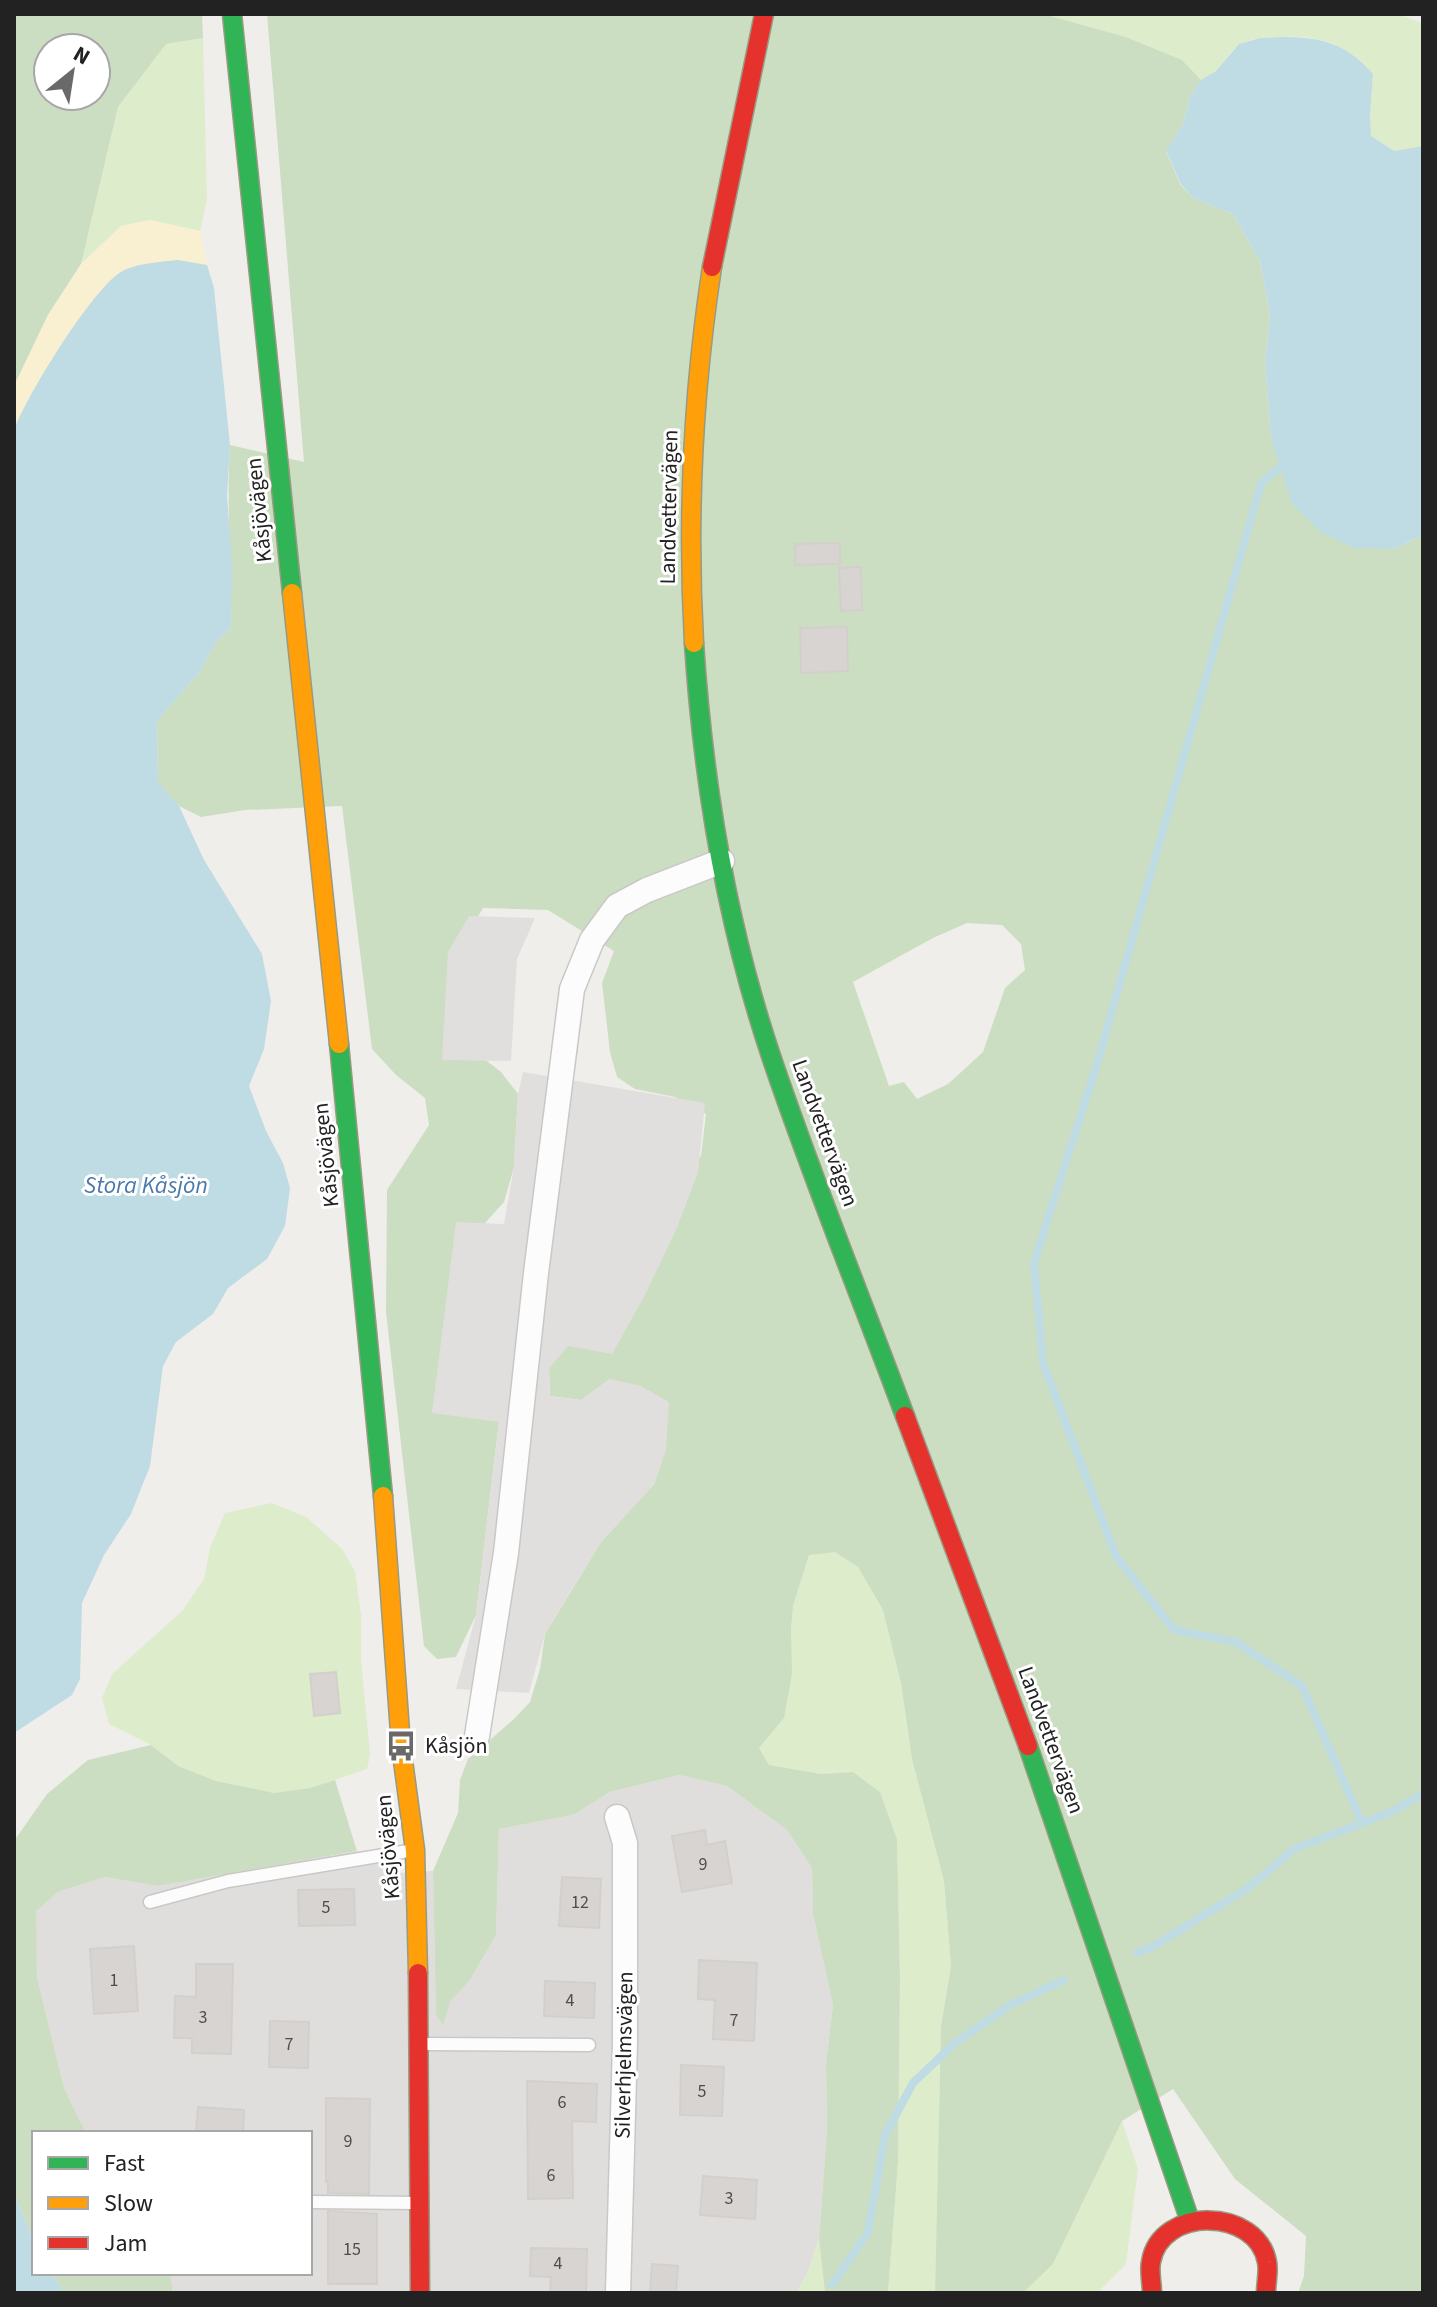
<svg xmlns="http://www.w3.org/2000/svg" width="1437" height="2307" viewBox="0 0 1437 2307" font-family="'Source Sans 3',sans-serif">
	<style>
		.residential { fill: #dfdedc }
		.grass { fill: #ddeccb }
		.forest { fill: #cbdec1; fill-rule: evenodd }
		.sand { fill: #f8f0d0 }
		.parking { fill: #e0dfde }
		.water { fill: #bfdbe3 }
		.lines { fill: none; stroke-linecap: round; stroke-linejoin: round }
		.stream { stroke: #bfdbe3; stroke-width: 8 }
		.building { fill: #d7d4d2; stroke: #d3d0cc; stroke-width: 2 }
		.lane-casing { stroke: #c9c8c7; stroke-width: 15 }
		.street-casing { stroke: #c9c8c7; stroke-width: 27 }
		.fast-casing { stroke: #999a82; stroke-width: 21 }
		.slow-casing { stroke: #999a82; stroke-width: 21 }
		.jam-casing { stroke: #999a82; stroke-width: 21 }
		.lane { stroke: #fdfcfc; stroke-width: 12 }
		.street { stroke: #fdfcfc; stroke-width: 24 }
		.fast { stroke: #30b455; stroke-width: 18 }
		.slow { stroke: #ff9f0a; stroke-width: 18 }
		.jam { stroke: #e5322d; stroke-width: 18 }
		.labels { text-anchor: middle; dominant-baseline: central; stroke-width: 6; stroke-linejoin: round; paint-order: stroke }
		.number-label { font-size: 18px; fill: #4f4e4e }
		.street-label { font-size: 22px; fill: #222; stroke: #fff }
		.poi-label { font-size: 22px; fill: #222; stroke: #fff; text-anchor: start }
		.water-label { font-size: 24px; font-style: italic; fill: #4a7aab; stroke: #fff }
	</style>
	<rect width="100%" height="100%" fill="#f0eeeb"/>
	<path class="residential" d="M 681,1775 L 727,1786 L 787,1830 L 812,1868 L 813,1914 L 833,2005 L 826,2064 L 827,2130 L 819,2238 L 808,2272 L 796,2293 L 173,2293 L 170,2273 L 310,2273 L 310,2133 L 86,2133 L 64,2088 L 37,1977 L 35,1911 L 58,1892 L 105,1877 L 158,1886 L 357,1851 L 389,1864 L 398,1873 L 433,1871 L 436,2013 L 450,2002 L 470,1980 L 496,1935 L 499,1829 L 573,1815 L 610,1792 Z"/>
	<path class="grass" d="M 1043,14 L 1396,14 L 1423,23 L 1423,146 L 1394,151 L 1371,136 L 1370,115 L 1373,74 C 1346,43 1318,35 1279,37 C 1267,37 1253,38 1242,43 C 1231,48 1226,62 1217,70 C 1213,74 1206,77 1201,80 L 1182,60 L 1126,37 Z
		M 203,38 L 207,199 L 200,231 L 150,220 L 121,226 L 81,264 L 118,107 L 166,44 Z
		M 272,1503 L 306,1517 L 342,1549 L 355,1571 L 361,1615 L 361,1658 L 370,1755 L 367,1769 L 310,1788 L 274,1793 L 216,1781 L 178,1766 L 151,1745 L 109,1724 L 102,1698 L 112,1674 L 182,1611 L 204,1579 L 210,1548 L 225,1513 Z
		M 835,1551 L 858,1567 L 883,1610 L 901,1683 L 912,1759 L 944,1881 L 951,1966 L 941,2026 L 935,2293 L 888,2293 L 898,2162 L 900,1978 L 897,1839 L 880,1792 L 853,1772 L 821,1774 L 769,1765 L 759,1748 L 784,1718 L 793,1606 L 809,1555 Z
		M 1122,2121 L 1138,2169 L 1126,2264 L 1097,2293 L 1023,2293 L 1053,2264 Z
		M 819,2238 L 825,2293 L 796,2293 L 808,2272 Z"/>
	<path class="forest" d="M 14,14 L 202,14 L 203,38 L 166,44 L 118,107 L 81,264 L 48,315 L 14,386 ZM 48,48 L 96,48 L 96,96 L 48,96 Z
		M 267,14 L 1043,14 L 1126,37 L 1182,60 L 1201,80 L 1191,95 L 1182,126 L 1166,151 L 1180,184 L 1193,198 L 1233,214 L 1260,261 L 1270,315 L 1265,363 L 1271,439 L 1393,549 L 1423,535 L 1423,2293 L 1298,2293 L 1304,2276 L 1306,2236 L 1235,2179 L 1173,2089 L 1122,2121 L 1053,2264 L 1023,2293 L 935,2293 L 941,2026 L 951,1966 L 944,1881 L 912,1759 L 901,1683 L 883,1610 L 858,1567 L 835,1552 L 809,1555 L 793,1606 L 791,1630 L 792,1674 L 784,1718 L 759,1748 L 769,1765 L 821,1774 L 853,1772 L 880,1792 L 897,1839 L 900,1978 L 898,2162 L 888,2293 L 825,2293 L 819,2238 L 827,2130 L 826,2064 L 833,2005 L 813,1914 L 812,1868 L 787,1830 L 727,1786 L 680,1775 L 610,1792 L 573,1815 L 499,1829 L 496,1935 L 470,1980 L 450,2002 L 443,2025 L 436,2014 L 433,1871 L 458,1813 L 460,1780 L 468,1759 L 513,1720 L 530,1702 L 540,1669 L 545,1634 L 601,1542 L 655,1483 L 610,1379 L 581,1400 L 550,1396 L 549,1368 L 567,1346 L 684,1172 L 701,1156 L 706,1114 L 675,1097 L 635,1089 L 617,1077 L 610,1052 L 602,983 L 614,951 L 548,910 L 483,908 L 457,953 L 465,1044 L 501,1072 L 518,1094 L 514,1167 L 504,1202 L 476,1233 L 432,1412 L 499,1421 L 476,1615 L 456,1657 L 437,1659 L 424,1646 L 386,1312 L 387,1190 L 429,1125 L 425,1098 L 396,1075 L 372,1049 L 342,806 L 245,810 L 201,817 L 179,806 L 158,783 L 157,721 L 198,674 L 217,641 L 231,628 C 232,567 226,506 230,445 L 304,462 ZM 967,923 L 1002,925 L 1021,944 L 1025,970 L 1005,988 L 983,1052 L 948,1084 L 917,1099 L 904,1082 L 889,1086 L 853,982 L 933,938 Z
		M 151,1745 L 178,1766 L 216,1781 L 274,1793 L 310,1788 L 335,1780 L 357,1851 L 158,1886 L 105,1877 L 58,1892 L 36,1911 L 37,1977 L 64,2088 L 86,2133 L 34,2133 L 34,2241 L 14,2194 L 14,1841 L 47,1794 L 88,1760 Z
		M 52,2273 L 170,2273 L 173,2293 L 64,2293 Z"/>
	<path class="sand" d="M 150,220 L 200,231 L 207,265 C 178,260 150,260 122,272 C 97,283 25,401 14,430 L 14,386 L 48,315 L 81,264 L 121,226 Z"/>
	<path class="parking" d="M 469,916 L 535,918 L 517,959 L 511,1061 L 442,1060 L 448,952 Z
		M 523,1072 L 705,1103 L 698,1173 L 676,1230 L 645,1295 L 612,1354 L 568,1346 L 549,1368 L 550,1396 L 581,1400 L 610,1379 L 641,1386 L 669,1402 L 666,1450 L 655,1483 L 601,1542 L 573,1587 L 545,1634 L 529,1693 L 456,1689 L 476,1615 L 499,1422 L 432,1413 L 456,1222 L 504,1224 L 514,1167 L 518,1094 Z"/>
	<path class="water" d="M 1281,37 C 1321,37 1346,43 1373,74 L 1370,115 L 1371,136 L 1394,151 L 1423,146 L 1423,535 L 1393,549 L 1353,548 L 1321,532 L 1292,504 L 1271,439 L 1265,363 L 1270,315 L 1260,261 L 1233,214 L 1193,198 L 1180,183 L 1166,150 L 1182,126 L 1191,95 L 1201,80 L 1216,71 L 1239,44 L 1260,38 Z
		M 178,260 L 207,265 L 214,288 L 230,445 L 227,496 L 232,562 L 231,628 L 217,641 L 198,674 L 157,721 L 158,782 L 179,806 L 204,860 L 262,954 L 271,1001 L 264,1049 L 249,1086 L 266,1131 L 283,1163 L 290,1188 L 285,1226 L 267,1259 L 228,1288 L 213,1314 L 176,1342 L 163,1366 L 150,1466 L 131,1514 L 104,1555 L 82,1603 L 80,1679 L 72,1695 L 14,1733 L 14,430 C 27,395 89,295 118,274 C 133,263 160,262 178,260 Z
		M 14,2194 L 34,2241 L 34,2273 L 52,2273 L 64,2293 L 14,2293 Z"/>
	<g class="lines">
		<path class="stream" d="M 1280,467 L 1261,483 L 1098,1061 L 1034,1263 L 1043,1363 L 1116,1556 L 1174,1630 L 1236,1642 L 1302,1686 L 1362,1823
			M 1137,1953 L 1154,1946 L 1248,1888 L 1294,1849 L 1391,1812 L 1423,1794
			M 832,2285 L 868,2232 L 885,2135 L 913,2083 L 955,2043 L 1012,2004 L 1064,1980"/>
	</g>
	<path class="building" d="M 840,543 L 840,564 L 795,565 L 795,544 Z
		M 861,567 L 862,610 L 841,611 L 839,568 Z
		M 847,627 L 848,671 L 801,673 L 800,628 Z
		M 336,1672 L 340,1713 L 314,1716 L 310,1674 Z
		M 705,1830 L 707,1845 L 725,1841 L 732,1883 L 682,1892 L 672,1836 Z
		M 562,1877 L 601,1879 L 599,1928 L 559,1926 Z
		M 354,1889 L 355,1925 L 299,1926 L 298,1890 Z
		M 134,1946 L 138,2011 L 94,2014 L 90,1949 Z
		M 699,1960 L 757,1963 L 754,2041 L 713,2039 L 715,2000 L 698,1999 Z
		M 196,1964 L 233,1964 L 231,2054 L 192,2053 L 192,2038 L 174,2038 L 175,1996 L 196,1997 Z
		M 545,1981 L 595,1983 L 594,2018 L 544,2016 Z
		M 270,2021 L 309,2022 L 308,2068 L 269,2067 Z
		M 681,2065 L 724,2067 L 722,2116 L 680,2115 Z
		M 527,2081 L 597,2084 L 596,2122 L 572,2121 L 573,2198 L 528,2199 Z
		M 326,2098 L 370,2099 L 369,2194 L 328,2193 L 328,2182 L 326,2182 Z
		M 198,2107 L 244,2110 L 243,2133 L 196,2133 Z
		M 703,2176 L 757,2180 L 755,2219 L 700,2215 Z
		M 328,2211 L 377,2214 L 377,2284 L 328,2284 Z
		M 531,2248 L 587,2249 L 586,2293 L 550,2293 L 551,2277 L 530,2276 Z
		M 652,2264 L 678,2266 L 676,2293 L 650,2293 Z"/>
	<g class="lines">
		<g class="lane-casing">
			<path id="lane" d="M 150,1902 L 228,1881 L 414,1850
				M 424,2044 L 589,2045
				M 310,2202 L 419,2203"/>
		</g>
		<g class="street-casing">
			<path id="street" d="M 477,1736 L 506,1553 L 536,1273 L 572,989 L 592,940 L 617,906 L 647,890 L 722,861
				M 617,1817 L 625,1843 L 625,2043 L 618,2293"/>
		</g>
		<g class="fast-casing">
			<path id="fast" d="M 232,14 L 292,593
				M 694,643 C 703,781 726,921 770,1053 C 811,1175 860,1295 905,1416
				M 339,1044 L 383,1496
				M 1028,1746 L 1190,2221"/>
		</g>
		<g class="slow-casing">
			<path id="slow" d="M 292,593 L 339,1044
				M 694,643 C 687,518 693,391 712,267
				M 383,1496 L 401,1746 L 415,1850 L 418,1973"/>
		</g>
		<g class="jam-casing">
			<path id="jam" d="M 712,267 L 764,14
				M 905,1416 L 1028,1746
				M 418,1973 L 420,2293
				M 1152,2293 C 1152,2283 1149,2271 1151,2262 C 1160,2206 1257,2207 1267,2262 C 1269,2271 1266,2283 1266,2293"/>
		</g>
		<use href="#lane" class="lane"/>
		<use href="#street" class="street"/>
		<use href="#fast" class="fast"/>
		<use href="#slow" class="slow"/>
		<use href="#jam" class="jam"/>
	</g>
	<defs>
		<g id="bus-bare" transform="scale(2.4)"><path d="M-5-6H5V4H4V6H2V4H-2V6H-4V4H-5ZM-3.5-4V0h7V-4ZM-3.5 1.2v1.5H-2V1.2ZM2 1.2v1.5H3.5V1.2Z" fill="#6a6968" stroke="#fff" stroke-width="2.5" paint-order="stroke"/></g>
	</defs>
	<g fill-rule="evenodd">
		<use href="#bus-bare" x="401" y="1746"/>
	</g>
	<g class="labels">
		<g class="number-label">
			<text x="703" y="1864">9</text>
			<text x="580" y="1902">12</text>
			<text x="326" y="1907">5</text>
			<text x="114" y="1980">1</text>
			<text x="570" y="2000">4</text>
			<text x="203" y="2017">3</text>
			<text x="734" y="2020">7</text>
			<text x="289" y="2044">7</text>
			<text x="702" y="2091">5</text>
			<text x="562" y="2102">6</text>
			<text x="348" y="2141">9</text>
			<text x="551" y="2175">6</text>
			<text x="729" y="2198">3</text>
			<text x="352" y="2249">15</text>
			<text x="558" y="2263">4</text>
		</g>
		<g class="street-label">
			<text transform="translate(669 507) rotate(-89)">Landvettervägen</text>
			<text transform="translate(259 510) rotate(-96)">Kåsjövägen</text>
			<text transform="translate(825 1133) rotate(70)">Landvettervägen</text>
			<text transform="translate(326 1155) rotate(-96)">Kåsjövägen</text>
			<text transform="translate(1051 1740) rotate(70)">Landvettervägen</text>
			<text transform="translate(388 1847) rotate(-95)">Kåsjövägen</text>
			<text transform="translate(624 2055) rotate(-89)">Silverhjelmsvägen</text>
		</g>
		<g class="poi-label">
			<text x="425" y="1746">Kåsjön</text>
		</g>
		<g class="water-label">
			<text x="146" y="1185">Stora Kåsjön</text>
		</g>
	</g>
	<rect width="1437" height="2307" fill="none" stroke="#222222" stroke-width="32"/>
	<rect x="32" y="2131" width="280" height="144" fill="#ffffff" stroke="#a7a7a7" stroke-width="2"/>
	<rect x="48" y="2157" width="40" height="12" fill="#30b455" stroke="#a7a7a7" stroke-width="2"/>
	<text x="104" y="2171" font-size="24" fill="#222222">Fast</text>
	<rect x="48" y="2197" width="40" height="12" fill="#ff9f0a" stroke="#a7a7a7" stroke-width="2"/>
	<text x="104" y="2211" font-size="24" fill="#222222">Slow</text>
	<rect x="48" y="2237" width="40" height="12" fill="#e5322d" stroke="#a7a7a7" stroke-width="2"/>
	<text x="104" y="2251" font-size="24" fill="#222222">Jam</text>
	<g transform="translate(72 72) rotate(30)"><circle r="38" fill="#ffffff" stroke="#a7a7a7" stroke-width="2"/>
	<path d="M0-6L14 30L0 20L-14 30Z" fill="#6a6968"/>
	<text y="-12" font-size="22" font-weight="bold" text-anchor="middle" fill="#222222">N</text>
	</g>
</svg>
